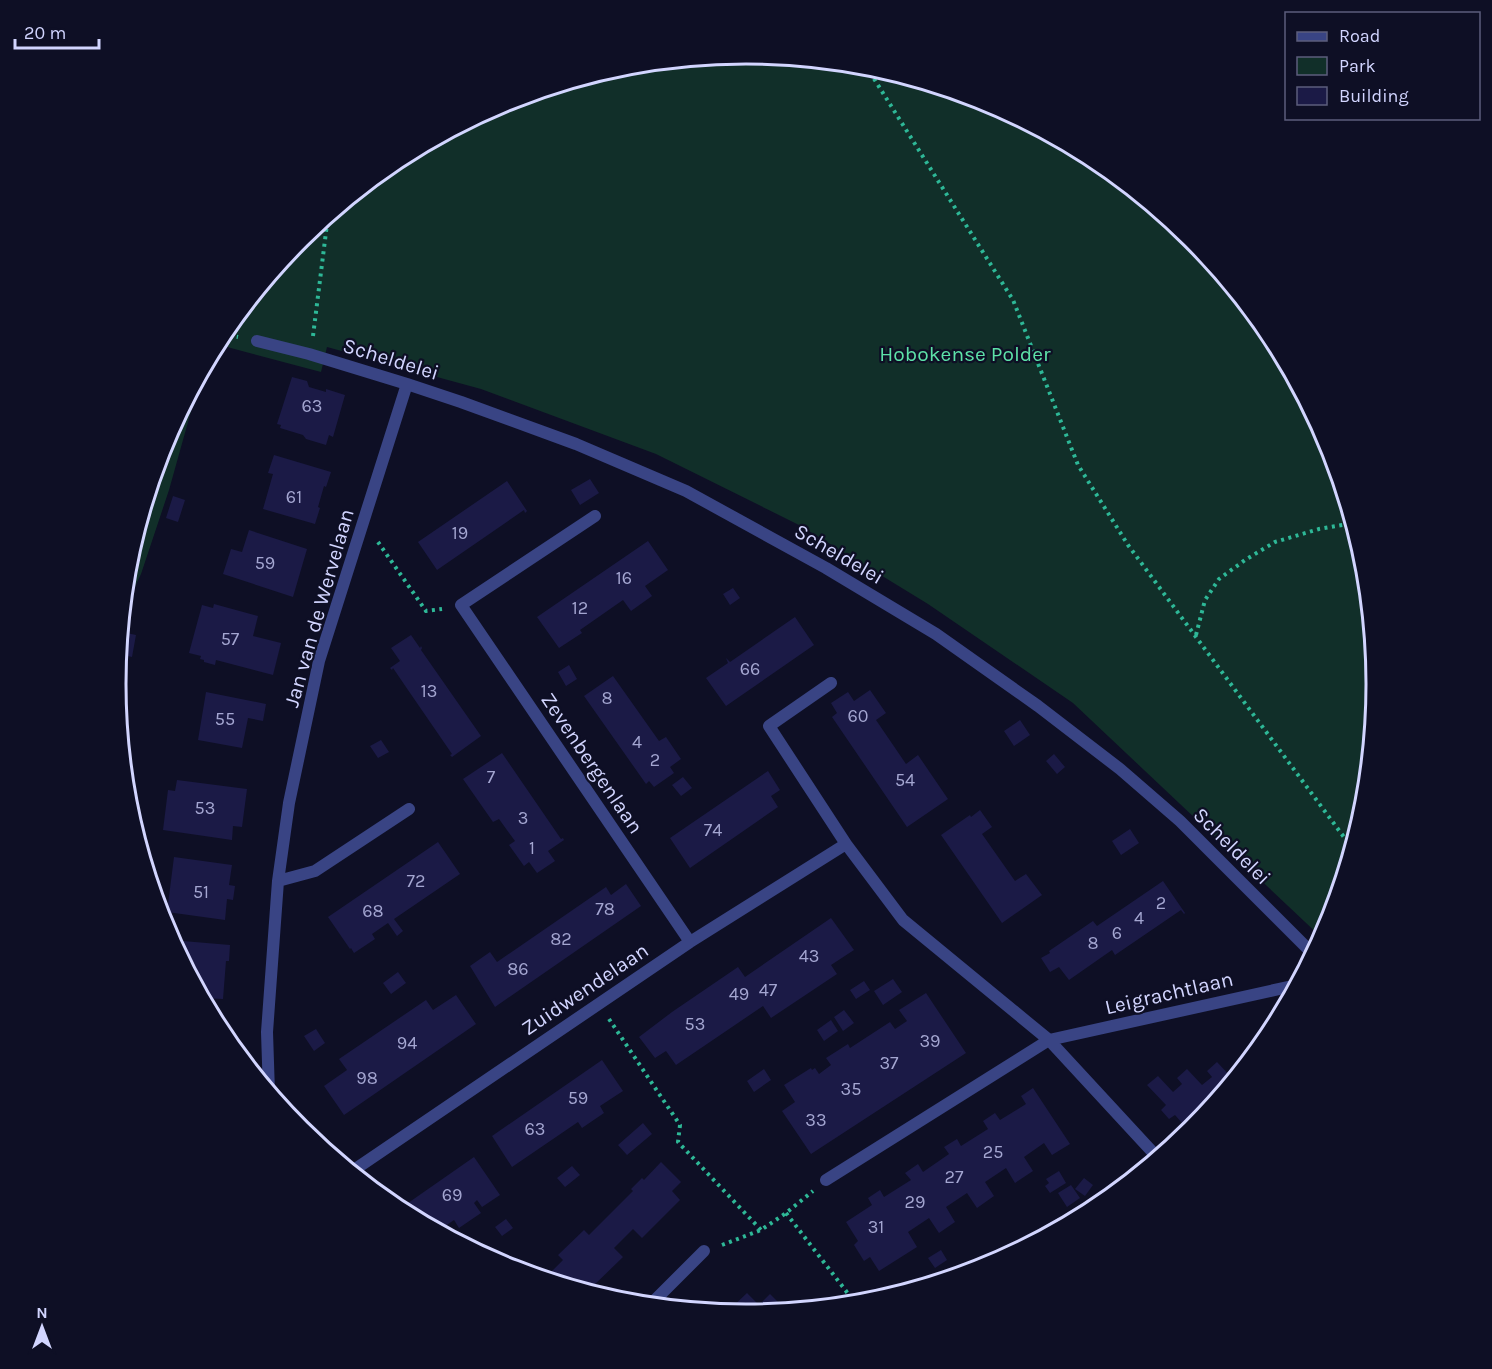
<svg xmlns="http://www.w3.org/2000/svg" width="1492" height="1369" viewBox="0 0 1492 1369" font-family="Karla,sans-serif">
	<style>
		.green { fill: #112f29 }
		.building { fill: #1b1a46 }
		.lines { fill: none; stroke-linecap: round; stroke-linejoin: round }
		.path { stroke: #2eb897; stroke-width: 4; stroke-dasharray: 3 4.5; stroke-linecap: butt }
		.street { stroke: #394484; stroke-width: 12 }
		.labels { text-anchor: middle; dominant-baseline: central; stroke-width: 4.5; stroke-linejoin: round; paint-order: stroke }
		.number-label { font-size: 18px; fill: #a4a6d1 }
		.park-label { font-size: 21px; fill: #5de1a8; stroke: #0e0f25 }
		.street-label { font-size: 21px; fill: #d2d5ff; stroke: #0e0f25 }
		.rim { fill: none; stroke: #d2d5ff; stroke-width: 3 }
	</style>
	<rect width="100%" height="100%" fill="#0e0f25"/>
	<path class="green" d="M 746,54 L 869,66 L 988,102 L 1097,160 L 1192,239 L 1270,335 L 1329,444 L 1364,562 L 1376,685 L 1364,808 L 1328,926 L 1322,938 L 1073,703 L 928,604 L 799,525 L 656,454 L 481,389 L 327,347 L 321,372 L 216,344 L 222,334 L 300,238 L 396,160 L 505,102 L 623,66 Z
		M 202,372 L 169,490 L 141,574 L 123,612 L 128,561 L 164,443 Z"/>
	<path class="building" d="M 292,377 L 307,381 L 309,387 L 326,392 L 326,389 L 345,395 L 333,437 L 329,435 L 326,445 L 306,439 L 303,435 L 280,428 L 281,425 L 277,424 Z
		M 274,455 L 331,472 L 326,487 L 324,486 L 318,507 L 320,508 L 315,524 L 263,509 L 273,474 L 268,473 Z
		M 590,479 L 599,493 L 580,505 L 571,490 Z
		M 507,481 L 527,511 L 525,513 L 524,510 L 437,570 L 418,542 Z
		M 173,496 L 185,500 L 178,522 L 166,518 Z
		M 249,530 L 307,549 L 293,597 L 223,574 L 231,549 L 242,552 Z
		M 648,541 L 668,570 L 645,586 L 652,596 L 631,611 L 623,600 L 580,630 L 582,633 L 559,648 L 537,617 Z
		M 733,588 L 740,598 L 730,605 L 723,594 Z
		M 214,604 L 258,616 L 253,636 L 281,643 L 273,675 L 216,660 L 215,665 L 204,662 L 204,660 L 200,659 L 201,656 L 189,653 L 202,605 L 213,608 Z
		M 795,617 L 814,645 L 726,706 L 706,678 L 728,663 L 726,658 L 730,662 Z
		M 122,632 L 136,635 L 132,657 L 119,654 Z
		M 411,635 L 420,648 L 421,646 L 422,648 L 421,650 L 481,736 L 452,757 L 450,755 L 452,754 L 408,690 L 393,668 L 392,670 L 390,668 L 400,661 L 391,648 Z
		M 569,665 L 577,679 L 566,686 L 558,672 Z
		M 613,676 L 659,741 L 666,737 L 681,759 L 670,767 L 674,773 L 654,787 L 649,781 L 646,784 L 584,696 Z
		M 870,690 L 886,713 L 876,720 L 906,764 L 918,755 L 948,799 L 907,827 L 832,717 L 837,713 L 831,703 L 848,692 L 854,701 Z
		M 206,692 L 266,704 L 263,721 L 248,718 L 242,748 L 198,740 Z
		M 1020,720 L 1030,735 L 1014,746 L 1004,731 Z
		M 381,740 L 389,752 L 378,758 L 370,746 Z
		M 502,753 L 561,839 L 563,838 L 564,840 L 548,851 L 555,861 L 537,873 L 529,862 L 524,866 L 509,845 L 515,841 L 499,819 L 493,822 L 463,779 Z
		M 1054,754 L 1065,767 L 1057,774 L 1046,761 Z
		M 768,771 L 780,790 L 771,796 L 778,807 L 690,868 L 670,838 Z
		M 683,777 L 692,788 L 681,796 L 672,785 Z
		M 177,780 L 247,789 L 242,827 L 233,826 L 232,840 L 163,830 L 168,790 L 175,791 Z
		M 980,810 L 992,827 L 982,834 L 1015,881 L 1026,874 L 1042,895 L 1002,923 L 941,835 L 970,815 L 971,817 Z
		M 1130,829 L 1139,843 L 1121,855 L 1112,841 Z
		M 438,842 L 460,874 L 394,919 L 403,931 L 397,936 L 388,923 L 372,934 L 375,939 L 354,953 L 351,948 L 350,949 L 328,917 Z
		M 174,857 L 232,865 L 229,885 L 235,886 L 233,900 L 227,899 L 225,920 L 167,912 Z
		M 1163,881 L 1185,913 L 1184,914 L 1181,910 L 1115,955 L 1112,950 L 1069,980 L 1059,967 L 1050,972 L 1041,958 L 1050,953 L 1049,951 L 1093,921 L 1097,926 Z
		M 626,884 L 641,906 L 495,1007 L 470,966 L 490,952 L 497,962 L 606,887 L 611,895 Z
		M 831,918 L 854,950 L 831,965 L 837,974 L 771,1018 L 763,1006 L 676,1065 L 666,1051 L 655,1058 L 639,1037 L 672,1012 L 738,967 L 745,977 Z
		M 171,940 L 230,945 L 229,961 L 226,961 L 223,999 L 202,998 Z
		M 398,972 L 406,983 L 391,994 L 383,983 Z
		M 893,979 L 902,992 L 883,1005 L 874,991 Z
		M 864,981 L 870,990 L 856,999 L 850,990 Z
		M 926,993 L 966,1053 L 811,1154 L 782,1111 L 795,1102 L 784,1085 L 811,1068 L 812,1070 L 815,1068 L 819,1074 L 831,1065 L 826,1058 L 848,1044 L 850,1048 L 890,1022 L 895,1029 L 907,1021 L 899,1010 Z
		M 456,995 L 476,1024 L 344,1115 L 324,1086 L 347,1070 L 339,1059 L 426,1000 L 433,1010 Z
		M 844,1010 L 854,1023 L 843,1031 L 834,1017 Z
		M 831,1020 L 838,1031 L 824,1041 L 817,1030 Z
		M 316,1029 L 325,1043 L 314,1051 L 304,1036 Z
		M 1246,1055 L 1250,1059 L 1241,1070 L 1236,1064 Z
		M 602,1060 L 623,1091 L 600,1106 L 604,1113 L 582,1128 L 578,1122 L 512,1167 L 492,1136 Z
		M 1217,1062 L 1232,1078 L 1235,1075 L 1236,1076 L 1198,1123 L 1189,1131 L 1175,1115 L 1169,1119 L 1161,1110 L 1166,1105 L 1147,1085 L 1158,1076 L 1173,1092 L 1182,1084 L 1177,1078 L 1187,1069 L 1202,1085 L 1212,1077 L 1207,1071 Z
		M 764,1069 L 771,1080 L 754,1092 L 747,1081 Z
		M 1033,1088 L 1070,1144 L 1052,1155 L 1044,1143 L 1024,1157 L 1033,1171 L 1015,1183 L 1006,1168 L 985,1182 L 994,1196 L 977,1208 L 967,1193 L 946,1207 L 955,1222 L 939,1233 L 929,1218 L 908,1232 L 917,1247 L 879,1271 L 870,1257 L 864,1261 L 854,1245 L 858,1241 L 846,1222 L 872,1205 L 868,1198 L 880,1190 L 884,1197 L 911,1180 L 905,1173 L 918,1164 L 923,1172 L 949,1154 L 944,1147 L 957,1139 L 961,1146 L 988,1129 L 983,1121 L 995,1113 L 1000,1120 L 1026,1104 L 1021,1096 Z
		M 643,1123 L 652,1134 L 627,1155 L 618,1145 Z
		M 474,1157 L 500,1195 L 482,1207 L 477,1200 L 474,1203 L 481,1213 L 459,1228 L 454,1220 L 438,1231 L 398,1210 Z
		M 661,1162 L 681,1182 L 672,1191 L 680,1200 L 642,1238 L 633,1229 L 614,1248 L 623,1257 L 587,1292 L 578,1289 L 576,1287 L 574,1288 L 550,1281 L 546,1277 L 563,1260 L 558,1255 L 584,1230 L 589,1235 L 633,1191 L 631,1189 L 642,1178 L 644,1180 Z
		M 572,1166 L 580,1175 L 565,1187 L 557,1178 Z
		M 1059,1171 L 1066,1183 L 1050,1193 L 1045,1186 L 1049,1183 L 1046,1179 Z
		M 1084,1178 L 1093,1185 L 1085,1196 L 1075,1189 Z
		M 1071,1185 L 1080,1198 L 1067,1207 L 1058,1193 Z
		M 506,1219 L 513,1228 L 502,1236 L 495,1227 Z
		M 941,1250 L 947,1260 L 935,1268 L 928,1258 Z
		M 879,1289 L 894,1289 L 894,1295 L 879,1300 Z
		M 747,1293 L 759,1305 L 770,1294 L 787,1311 L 793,1305 L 798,1310 L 746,1315 L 731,1314 L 728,1311 Z"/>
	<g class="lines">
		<path class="path" d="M 866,66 L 1013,300 L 1078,465 L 1128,545 L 1352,848
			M 222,334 L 238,337
			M 313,336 L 328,216
			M 378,542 L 426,611 L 442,609
			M 1196,635 L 1205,600 L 1219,579 L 1245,560 L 1275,542 L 1319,529 L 1353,523
			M 609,1019 L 680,1125 L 678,1142 L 761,1230
			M 786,1213 L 856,1304
			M 722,1245 L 761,1230 L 786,1213 L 813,1191"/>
		<path class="street" d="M 257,341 L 309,354 L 407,384 L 461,402 L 576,444 L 686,491 L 826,568 L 936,634 L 1038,706 L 1120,769 L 1180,821 L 1313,954
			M 595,516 L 461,605 L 690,942
			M 831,683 L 769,726 L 846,844 L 903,920 L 1049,1040 L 1158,1158
			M 278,881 L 315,871 L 409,809
			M 269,1093 L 267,1032 L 278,881 L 289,803 L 319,661 L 407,384
			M 351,1172 L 690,942 L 846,844
			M 826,1180 L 1049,1040 L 1297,985
			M 650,1305 L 704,1251"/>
	</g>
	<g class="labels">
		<g class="number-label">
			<text x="312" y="406">63</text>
			<text x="294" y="497">61</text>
			<text x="460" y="533">19</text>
			<text x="265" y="563">59</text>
			<text x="624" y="578">16</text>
			<text x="580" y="608">12</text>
			<text x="230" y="639">57</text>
			<text x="750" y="669">66</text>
			<text x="429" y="691">13</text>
			<text x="607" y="698">8</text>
			<text x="858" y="716">60</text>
			<text x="225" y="719">55</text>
			<text x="637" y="742">4</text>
			<text x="655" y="760">2</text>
			<text x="491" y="777">7</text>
			<text x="905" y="780">54</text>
			<text x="205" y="808">53</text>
			<text x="523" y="818">3</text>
			<text x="713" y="830">74</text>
			<text x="532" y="848">1</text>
			<text x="416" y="881">72</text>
			<text x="201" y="892">51</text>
			<text x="1161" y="903">2</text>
			<text x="605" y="909">78</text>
			<text x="373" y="911">68</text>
			<text x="1139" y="918">4</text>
			<text x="1117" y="933">6</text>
			<text x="561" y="939">82</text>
			<text x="1093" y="943">8</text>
			<text x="809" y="956">43</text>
			<text x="518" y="969">86</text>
			<text x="768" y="990">47</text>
			<text x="739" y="994">49</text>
			<text x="695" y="1024">53</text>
			<text x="930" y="1041">39</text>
			<text x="407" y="1043">94</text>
			<text x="889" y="1063">37</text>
			<text x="367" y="1078">98</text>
			<text x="851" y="1089">35</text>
			<text x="578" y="1098">59</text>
			<text x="816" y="1120">33</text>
			<text x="535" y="1129">63</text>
			<text x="993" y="1152">25</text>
			<text x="954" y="1177">27</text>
			<text x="452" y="1195">69</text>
			<text x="915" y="1202">29</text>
			<text x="876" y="1227">31</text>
		</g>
		<g class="park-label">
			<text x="965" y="354">Hobokense Polder</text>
		</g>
		<g class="street-label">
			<text transform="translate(391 359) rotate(17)">Scheldelei</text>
			<text transform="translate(839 554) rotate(30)">Scheldelei</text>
			<text transform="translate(319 608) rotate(-74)">Jan van de Wervelaan</text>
			<text transform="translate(592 763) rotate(56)">Zevenbergenlaan</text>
			<text transform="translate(1232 846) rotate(45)">Scheldelei</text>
			<text transform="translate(585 989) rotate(-34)">Zuidwendelaan</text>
			<text transform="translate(1169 993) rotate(-13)">Leigrachtlaan</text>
		</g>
	</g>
	<path d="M0 0H1492V1369H0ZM126 684a620 620 0 1 1 1240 0a620 620 0 1 1-1240 0Z" fill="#0e0f25" fill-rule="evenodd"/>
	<path class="rim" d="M126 684a620 620 0 1 1 1240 0a620 620 0 1 1-1240 0Z"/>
	<rect x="1285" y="12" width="195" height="108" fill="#0e0f25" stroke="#5c5e7c" stroke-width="1.5"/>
	<rect x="1297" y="32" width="30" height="9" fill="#394484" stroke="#5c5e7c" stroke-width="1.5"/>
	<text x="1339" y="42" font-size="18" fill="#d2d5ff">Road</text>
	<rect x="1297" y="57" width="30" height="18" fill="#112f29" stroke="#5c5e7c" stroke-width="1.5"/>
	<text x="1339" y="72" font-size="18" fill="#d2d5ff">Park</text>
	<rect x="1297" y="87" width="30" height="18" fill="#1b1a46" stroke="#5c5e7c" stroke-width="1.5"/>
	<text x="1339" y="102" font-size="18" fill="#d2d5ff">Building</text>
	<g transform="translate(42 1327)" stroke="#0e0f25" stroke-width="4.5" paint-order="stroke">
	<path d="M0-4.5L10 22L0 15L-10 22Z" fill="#d2d5ff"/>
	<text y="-9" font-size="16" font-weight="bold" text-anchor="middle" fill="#d2d5ff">N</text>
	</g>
	<path d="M15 39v9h84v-9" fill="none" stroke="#d2d5ff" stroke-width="3"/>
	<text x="24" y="39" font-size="18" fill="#d2d5ff" stroke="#0e0f25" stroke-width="4.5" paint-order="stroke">20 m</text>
</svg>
